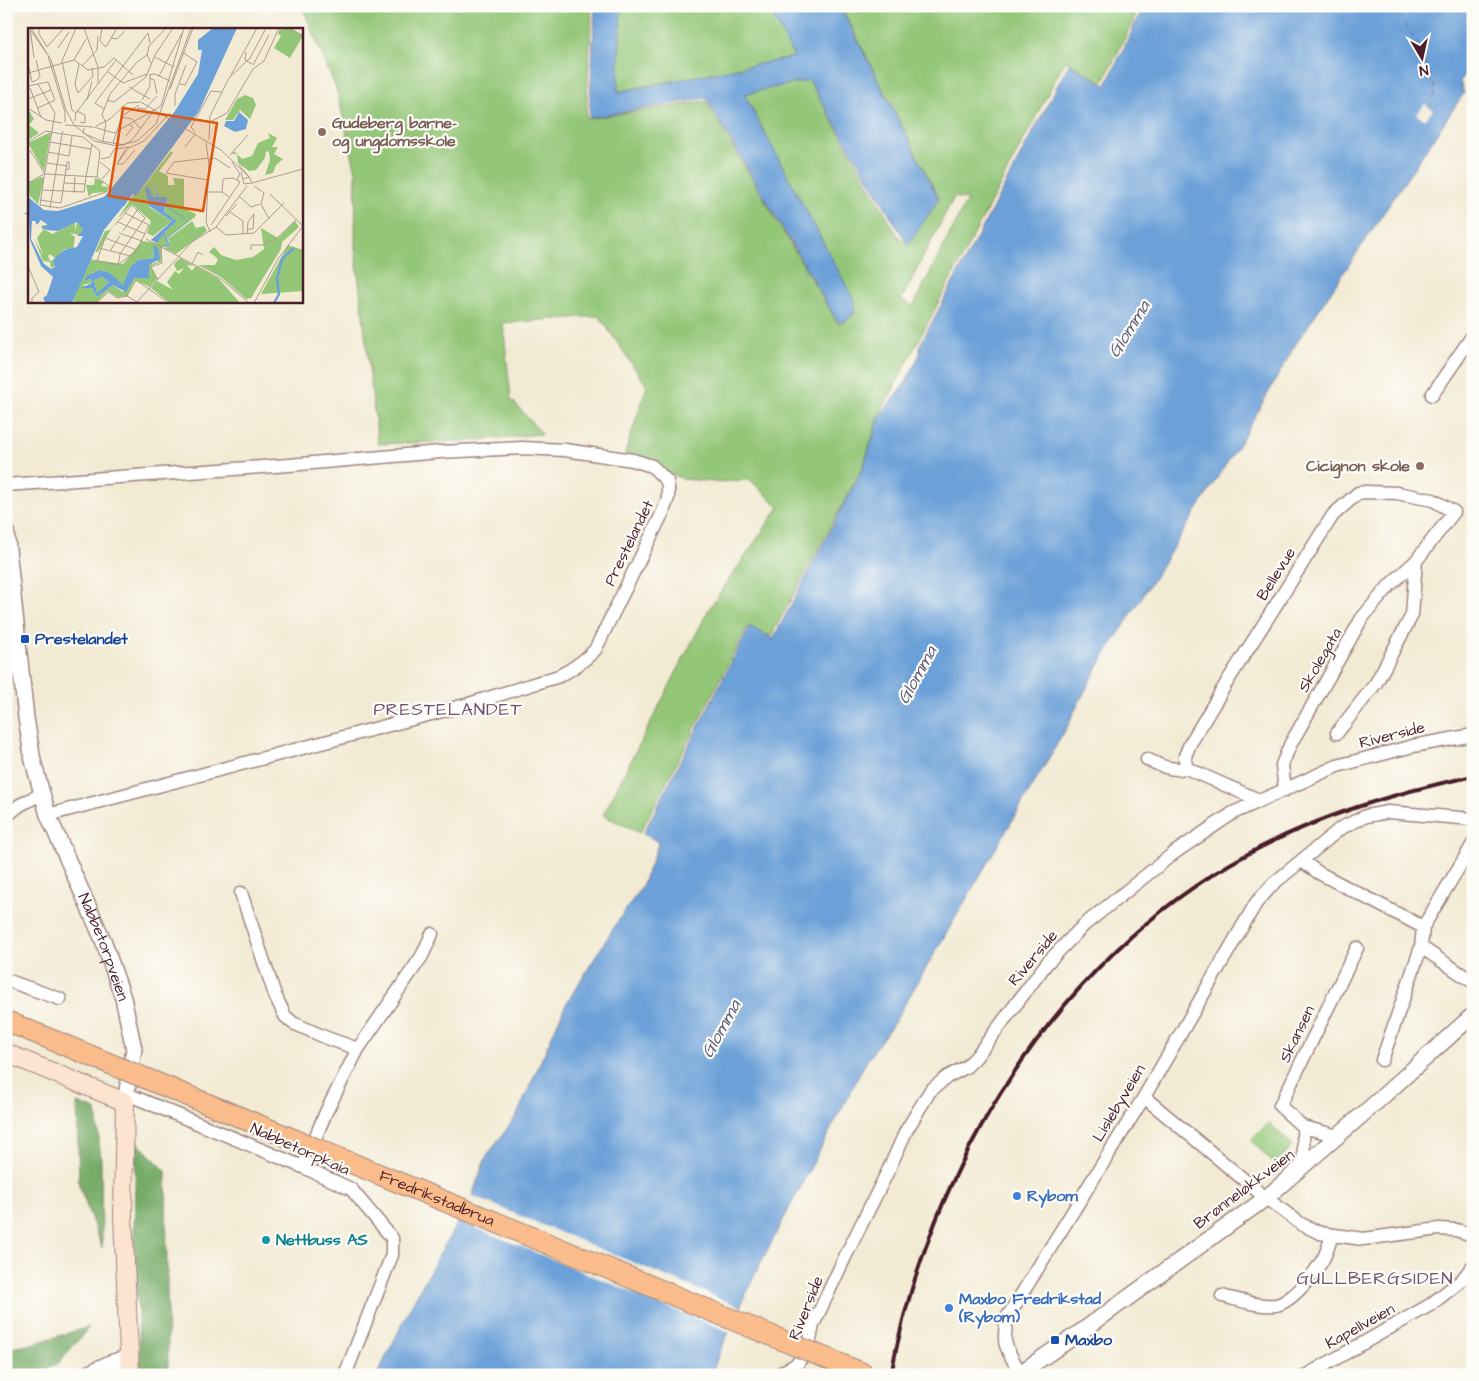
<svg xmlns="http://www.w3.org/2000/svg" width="1479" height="1381" viewBox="0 0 1479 1381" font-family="'Architects Daughter',sans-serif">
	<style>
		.green { fill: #93c677; stroke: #6e7251; fill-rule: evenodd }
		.forest { fill: #76ab68; stroke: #60654a }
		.water { fill: #6ca0d8; stroke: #5b6082 }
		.pier { fill: #f2ead3 }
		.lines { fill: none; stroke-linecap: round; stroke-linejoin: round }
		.ferry { stroke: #595979; stroke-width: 1; stroke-dasharray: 6 5; stroke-linecap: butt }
		.minor-casing { stroke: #9e847f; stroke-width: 15 }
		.tertiary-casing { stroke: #9e847f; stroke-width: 18 }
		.secondary-casing { stroke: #9e847f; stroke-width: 20 }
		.minor { stroke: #fff; stroke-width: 12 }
		.tertiary { stroke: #fff; stroke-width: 15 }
		.secondary { stroke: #fde4d1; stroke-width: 18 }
		.rail { stroke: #4a1f2b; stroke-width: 4 }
		.trunk-bridge-casing { stroke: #9e847f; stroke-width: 22; stroke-linecap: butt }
		.trunk-bridge { stroke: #fabc8b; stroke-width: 20 }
		.education-dot { fill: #8d6e63; stroke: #fdfcf7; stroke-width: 2 }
		.transit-dot { fill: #1a4fb4; stroke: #fdfcf7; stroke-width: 2 }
		.shop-dot { fill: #3f7fe0; stroke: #fdfcf7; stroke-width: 2 }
		.culture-dot { fill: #0f9aa8; stroke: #fdfcf7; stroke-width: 2 }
		.labels { text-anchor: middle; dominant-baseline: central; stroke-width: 4.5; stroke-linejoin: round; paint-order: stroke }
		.education-label { font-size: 16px; font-weight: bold; fill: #785e54; stroke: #fdfcf7; text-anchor: start }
		.street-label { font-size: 16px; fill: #4a1f2b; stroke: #fdfcf7 }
		.transit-label { font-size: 16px; font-weight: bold; fill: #164399; stroke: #fdfcf7; text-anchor: start }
		.shop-label { font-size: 16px; font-weight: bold; fill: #366cbe; stroke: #fdfcf7; text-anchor: start }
		.culture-label { font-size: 16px; font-weight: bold; fill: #0d838f; stroke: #fdfcf7; text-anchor: start }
		.water-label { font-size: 18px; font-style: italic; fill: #595979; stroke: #fdfcf7 }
		.neighbourhood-label { font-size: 18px; letter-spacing: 1px; fill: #6f506f; stroke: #fdfcf7 }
		.inset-river { fill: none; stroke: #6ca0d8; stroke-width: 2.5 }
		.inset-road { fill: none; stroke: #af9990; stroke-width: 1 }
		.view { fill: #e0560e; fill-opacity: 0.15; stroke: #e0560e; stroke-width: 2.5 }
		.inset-edge { fill: none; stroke: #4a1f2b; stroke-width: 2.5 }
	</style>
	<rect width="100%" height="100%" fill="#fdfcf7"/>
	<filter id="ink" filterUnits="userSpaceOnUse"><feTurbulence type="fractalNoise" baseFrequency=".02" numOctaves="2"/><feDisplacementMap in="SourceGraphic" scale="10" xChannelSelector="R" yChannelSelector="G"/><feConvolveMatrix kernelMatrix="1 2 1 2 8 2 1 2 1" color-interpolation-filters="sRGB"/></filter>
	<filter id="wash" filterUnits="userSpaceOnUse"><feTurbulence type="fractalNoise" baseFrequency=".0096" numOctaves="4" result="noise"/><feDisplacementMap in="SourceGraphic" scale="20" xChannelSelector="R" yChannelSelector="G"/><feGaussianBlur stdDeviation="1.12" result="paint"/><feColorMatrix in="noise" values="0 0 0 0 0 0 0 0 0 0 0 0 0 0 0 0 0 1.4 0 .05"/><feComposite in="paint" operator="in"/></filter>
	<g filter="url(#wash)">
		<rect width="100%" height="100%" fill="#f2ead3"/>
		<path class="green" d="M 302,6 L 592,6 L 586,119 L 706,101 L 838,324 L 844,322 L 854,314 L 855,302 L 744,94 L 809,80 L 901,241 L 936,193 L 841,6 L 1138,6 L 1133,22 L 1103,82 L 1065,61 L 879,416 L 863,467 L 771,636 L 747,628 L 640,833 L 603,815 L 709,609 L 779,507 L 750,480 L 716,482 L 683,479 L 625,453 L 647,386 L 599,316 L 503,323 L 511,399 L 542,434 L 469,441 L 378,444 L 355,248 L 356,172 L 337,91 ZM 954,197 L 967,200 L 913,306 L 901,300 Z
			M 621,6 L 768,6 L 795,57 L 617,92 Z
			M 1269,1122 L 1293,1146 L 1274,1164 L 1251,1140 Z"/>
		<path class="forest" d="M 77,1103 L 96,1110 L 101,1160 L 102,1248 L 79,1185 Z
			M 136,1141 L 166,1171 L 168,1368 L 171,1375 L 141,1375 L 134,1235 Z
			M 89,1327 L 59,1363 L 30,1375 L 6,1375 L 6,1349 L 28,1345 Z"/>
		<path class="water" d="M 595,6 L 621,6 L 618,92 L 794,57 L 768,6 L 840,6 L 939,199 L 908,245 L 809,80 L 744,94 L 855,302 L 854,314 L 844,322 L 838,322 L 706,98 L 589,118 Z
			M 1144,6 L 1473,6 L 1473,66 L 1460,81 L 1464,93 L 1294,347 L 1244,436 L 1097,668 L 1072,716 L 1070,722 L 895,1021 L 866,1062 L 757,1270 L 720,1352 L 711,1375 L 377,1375 L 413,1302 L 471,1198 L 486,1157 L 517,1115 L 566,1004 L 616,924 L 642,886 L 659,842 L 643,834 L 750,626 L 773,639 L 863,468 L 880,416 L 906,382 L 920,354 L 920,345 L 1069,64 L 1106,85 Z"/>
		<path class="pier" d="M 1425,104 L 1433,110 L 1425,120 L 1417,114 Z
			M 470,1195 L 743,1308 L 732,1333 L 456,1220 Z"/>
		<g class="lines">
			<path class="ferry" d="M 1391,6 C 1412,31 1427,61 1436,92 L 1429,106"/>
		</g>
	</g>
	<g filter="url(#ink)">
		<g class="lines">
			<g class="minor-casing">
				<path id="minor" d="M 1432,395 L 1473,335
					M 6,485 L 289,465 L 440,452 L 522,448 L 565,450 L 633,460 L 652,466 L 667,481 L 668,487 L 668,498 L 663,512 L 595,650 C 584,661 573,669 559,676 L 469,704 L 48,815
					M 1147,759 C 1160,766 1172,771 1186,768 L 1259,800
					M 1186,768 L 1185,756 L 1190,744 L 1227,682 L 1333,515 L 1358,493 L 1366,492 L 1397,493 L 1433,500 L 1454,512 L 1416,561 L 1412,615 L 1376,683 L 1337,733
					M 1285,790 L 1282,765 L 1290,745 L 1362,618 L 1390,585 L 1416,561
					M 6,816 L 20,805 L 41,794
					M 1302,861 L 1319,873 L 1423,927
					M 241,893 L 275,995 L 285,1016 L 293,1023 L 327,1038 L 358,1049
					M 1421,947 L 1423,927 L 1473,844
					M 6,980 L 60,999
					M 1382,1060 L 1421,947 L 1473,982
					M 127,1094 L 303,1167 L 351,1189 L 392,1238 L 392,1255 L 345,1375
					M 1144,1097 L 1266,1198 L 1301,1224 L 1320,1233 L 1363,1239 L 1439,1229 L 1456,1230 L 1473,1235
					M 1303,1127 L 1304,1165
					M 1339,1136 L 1303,1127 L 1280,1106 L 1357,948
					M 303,1167 L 326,1112 L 358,1049 L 422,956 L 432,934
					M 1222,1296 C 1239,1300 1259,1307 1276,1305 C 1292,1302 1314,1274 1322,1261 C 1327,1253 1329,1244 1332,1235
					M 1020,1372 C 1006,1348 1001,1345 1008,1316 L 1144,1097 L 1256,903 L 1273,884 L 1341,828 L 1366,816 L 1388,812 L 1473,819
					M 777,1375 L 797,1364 L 808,1349 L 813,1325 L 845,1257 L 888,1171 L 906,1131 L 930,1091 L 947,1077 L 966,1067 L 976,1057 L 1047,963 L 1084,925 L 1174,853 L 1233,813 L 1337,766 L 1413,746 L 1473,735
					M 1307,1375 L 1430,1305 L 1462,1280 L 1473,1266"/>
			</g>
			<g class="tertiary-casing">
				<g id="tertiary">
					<path id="s1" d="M 6,530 L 26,718 L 33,761 L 48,815 L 103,940 L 123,998 L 134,1049 L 125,1102"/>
					<path d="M 85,1375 L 110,1363 L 129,1357"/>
					<path d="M 1017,1375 L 1082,1331 L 1266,1198 L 1371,1107 L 1473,1015"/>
				</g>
			</g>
			<g class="secondary-casing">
				<path id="secondary" d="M 6,1053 L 125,1102 L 123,1216 L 130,1375"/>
			</g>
			<use href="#minor" class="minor"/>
			<use href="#tertiary" class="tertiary"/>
			<use href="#secondary" class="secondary"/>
			<path class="rail" d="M 891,1375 C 929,1167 1057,958 1246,855 C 1317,816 1394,793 1473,776"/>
			<g class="trunk-bridge-casing">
				<g id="trunk-bridge">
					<path id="s2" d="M 6,1021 L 867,1375"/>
				</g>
			</g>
			<use href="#trunk-bridge" class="trunk-bridge"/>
		</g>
	</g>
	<g class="education-dot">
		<circle cx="322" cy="132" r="5"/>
		<circle cx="1420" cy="466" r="5"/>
	</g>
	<g class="transit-dot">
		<rect x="20" y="634" width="10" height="10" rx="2.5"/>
		<rect x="1050" y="1335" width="10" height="10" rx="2.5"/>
	</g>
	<g class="shop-dot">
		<circle cx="1017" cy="1196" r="5"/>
		<circle cx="949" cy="1308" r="5"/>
	</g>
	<circle class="culture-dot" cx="266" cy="1240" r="5"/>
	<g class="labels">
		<g class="education-label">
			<text x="332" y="123">Gudeberg barne-<tspan x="332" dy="18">og ungdomsskole</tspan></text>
			<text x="1410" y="466" text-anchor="end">Cicignon skole</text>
		</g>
		<g class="street-label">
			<text transform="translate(629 543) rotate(-64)">Prestelandet</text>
			<text transform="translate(1276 574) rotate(-58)">Bellevue</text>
			<text transform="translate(1320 660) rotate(-60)">Skolegata</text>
			<text transform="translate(1392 735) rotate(-14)">Riverside</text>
			<text stroke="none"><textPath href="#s1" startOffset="432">Nabbetorpveien</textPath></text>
			<text transform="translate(1033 958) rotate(-50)">Riverside</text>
			<text transform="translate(1297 1034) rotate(-64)">Skansen</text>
			<text transform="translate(1119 1103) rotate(-59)">Lislebyveien</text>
			<text transform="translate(300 1149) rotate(24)">Nabbetorpkaia</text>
			<text transform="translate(1244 1189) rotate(-37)">Brønneløkkveien</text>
			<text stroke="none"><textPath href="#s2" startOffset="466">Fredrikstadbrua</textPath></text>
			<text transform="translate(806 1308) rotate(-68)">Riverside</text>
			<text transform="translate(1360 1326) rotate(-29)">Kapellveien</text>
		</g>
		<g class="transit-label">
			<text x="35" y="639">Prestelandet</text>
			<text x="1065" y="1340">Maxbo</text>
		</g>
		<g class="shop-label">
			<text x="1027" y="1196">Rybom</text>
			<text x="959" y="1299">Maxbo Fredrikstad<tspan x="959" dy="18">(Rybom)</tspan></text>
		</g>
		<g class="culture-label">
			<text x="276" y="1240">Nettbuss AS</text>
		</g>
		<g class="water-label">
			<text transform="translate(1129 329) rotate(-58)">Glomma</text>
			<text transform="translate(917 675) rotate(-61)">Glomma</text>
			<text transform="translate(721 1029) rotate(-61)">Glomma</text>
		</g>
		<g class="neighbourhood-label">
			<text x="448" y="709">PRESTELANDET</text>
			<text x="1375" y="1278">GULLBERGSIDEN</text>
		</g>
	</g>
	<g transform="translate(28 28)">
		<rect width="275" height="275" fill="#f2ead3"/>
		<path d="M 262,0 L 275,8 L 262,30 L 246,20 L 253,8 L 250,6 L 251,2 ZM 217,67 L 225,70 L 228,77 L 222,91 L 212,82 L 205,92 L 197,92 L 209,71 ZM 0,81 L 6,91 L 1,97 L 11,105 L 0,112 ZM 23,104 L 16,143 L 0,115 ZM 240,105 L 249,110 L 244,119 L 250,119 L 246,126 L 255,131 L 248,137 L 245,145 L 237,147 L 242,132 L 241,124 L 238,123 L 237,130 L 228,142 L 221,143 L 210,135 L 209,126 L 204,126 L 206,123 L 214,131 L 224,128 L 230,115 L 242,110 ZM 143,123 L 145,125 L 131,143 L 140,148 L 140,157 L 147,157 L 145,150 L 156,151 L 156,180 L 168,186 L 167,189 L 139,210 L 136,205 L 149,193 L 136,184 L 139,169 L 131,169 L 125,154 L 129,169 L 125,169 L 120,159 L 118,161 L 121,179 L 144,193 L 125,208 L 119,205 L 123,193 L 104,176 L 89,191 L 70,224 L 67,224 L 77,203 L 82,202 L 106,166 L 108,168 ZM 13,149 L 16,150 L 10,176 L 2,168 L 0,155 ZM 67,150 L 76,154 L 73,158 L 81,159 L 78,164 L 64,165 L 61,169 L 58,157 L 66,157 ZM 164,193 L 168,200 L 176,198 L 179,203 L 148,226 L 136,220 L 142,217 L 140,211 ZM 267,193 L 271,199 L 254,214 L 253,221 L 223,270 L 218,271 L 193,249 L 170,237 L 187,237 L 190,231 L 181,224 L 186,219 L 193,227 L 208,232 L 225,229 L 236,221 L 233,200 L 250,210 ZM 49,194 L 55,202 L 52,207 L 42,205 L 47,209 L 45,222 L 36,221 L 28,231 L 22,226 L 20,228 L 22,233 L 26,232 L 27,238 L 23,240 L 22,234 L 15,233 L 6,210 L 15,227 L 9,210 L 15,202 L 13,198 L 22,196 L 16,201 L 24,206 L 47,195 L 47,203 ZM 135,205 L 140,216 L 133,220 L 133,234 L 123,238 L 129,251 L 122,259 L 107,252 L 99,268 L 89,269 L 80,263 L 68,275 L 49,275 L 45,272 L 61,231 L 95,236 L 114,213 L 129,215 ZM 125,217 L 130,234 L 121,237 L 121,250 L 105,250 L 95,264 L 85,257 L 69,269 L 64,260 L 54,257 L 64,255 L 63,251 L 56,253 L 58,248 L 72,242 L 82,245 L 95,258 L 102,239 L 110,232 L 126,230 ZM 260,217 L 275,222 L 275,263 L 233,266 ZM 152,230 L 167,238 L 159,237 L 164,243 L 168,238 L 191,251 L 212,275 L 142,275 L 123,260 L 129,253 L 145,262 L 139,254 L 147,243 L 151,246 L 156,240 L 149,243 L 146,236 ZM 74,249 L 81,254 L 69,265 L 66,252 Z" fill="#93c677" fill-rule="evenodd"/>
		<path d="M 185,0 L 209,0 L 171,83 L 108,168 L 105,166 L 76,202 L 44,275 L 18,275 L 15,270 L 19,267 L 25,249 L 13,238 L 2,212 L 0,169 L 16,182 L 30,183 L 76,169 L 147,83 L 170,46 L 174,22 L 170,22 L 170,12 ZM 13,192 L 20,197 L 13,199 L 19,202 L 30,203 L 49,194 L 55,202 L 49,208 L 55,208 L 49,219 L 36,222 L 25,232 L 27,239 L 23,241 L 16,236 L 3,211 L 4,193 L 7,193 L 9,197 ZM 211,84 L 220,92 L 218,101 L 207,104 L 196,98 L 198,93 L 206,93 ZM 125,154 L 131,169 L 139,169 L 138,177 L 161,193 L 139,211 L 142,217 L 136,219 L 134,218 L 140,216 L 135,206 L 129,215 L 123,212 L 144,193 L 121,178 L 117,161 L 120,158 L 125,169 L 129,169 ZM 137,178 L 160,193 L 139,210 L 136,205 L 149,193 L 136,184 ZM 125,217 L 130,220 L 132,231 L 121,237 L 121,250 L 106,250 L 98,264 L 85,257 L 69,269 L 64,260 L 53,260 L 64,255 L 63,251 L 56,253 L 58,248 L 72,242 L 82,245 L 95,257 L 102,239 L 110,232 L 126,230 ZM 74,249 L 81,254 L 69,265 L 66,252 Z" fill="#6ca0d8" fill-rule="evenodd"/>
		<path class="inset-river" d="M 85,162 L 88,171 L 96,176 L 98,173M 0,176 L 5,182 L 0,185 L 33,187 L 96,177M 246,275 L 251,266 L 249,251 L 254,231 L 266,220"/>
		<path class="inset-road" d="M 1,0 L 19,26M 2,0 L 6,30M 3,0 L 23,32 L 38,82 L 46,97 L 66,113 L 89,118 L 109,113 L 128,96 L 163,0M 13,0 L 10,4 L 19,19 L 36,0M 48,0 L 34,33 L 44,82 L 48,85M 56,0 L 70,39 L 70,55M 74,0 L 72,13 L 78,19 L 89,0M 262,0 L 275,8M 83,10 L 89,11 L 97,3M 30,20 L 41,4M 218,24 L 217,32 L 224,36M 20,28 L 37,84 L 37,94M 127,29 L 146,39M 46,32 L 60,42 L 76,39 L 86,30 L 105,47M 46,32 L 58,11M 0,35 L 4,54 L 9,52 L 12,48 L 8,32M 123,35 L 119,27 L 121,18 L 138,0M 51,36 L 47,56 L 50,65 L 65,48 L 64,40M 225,37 L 241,7M 54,38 L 69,22 L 70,8M 80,44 L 95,55 L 119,46M 0,45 L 46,32M 121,47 L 127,46 L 142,53M 203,47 L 229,0M 131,48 L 154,5M 122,50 L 126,52 L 129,66M 10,56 L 27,85M 152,56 L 157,57 L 169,34 L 154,24M 0,58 L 20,54M 101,59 L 122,71M 2,60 L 13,89M 142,61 L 165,0M 0,71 L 23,62M 59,72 L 64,53M 79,72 L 86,74 L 118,49 L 127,27 L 145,0M 114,72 L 122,58 L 122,47M 147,78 L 147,66 L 158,37M 0,80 L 18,92 L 34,95M 10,80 L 27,72 L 20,54M 109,80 L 117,81 L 129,68M 76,81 L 67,75 L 120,5 L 122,15M 49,83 L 57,87 L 57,95 L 52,94M 93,89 L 104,91 L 113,101M 47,93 L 48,85 L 88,32M 182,94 L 199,85 L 225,41 L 236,33 L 251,0M 37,97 L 65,99M 68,98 L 82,91 L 99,75 L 113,74 L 193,122 L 220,148M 66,99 L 86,105M 56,100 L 55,105 L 73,113 L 96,117 L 104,112 L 124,85M 167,104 L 163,99 L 183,63 L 193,64M 86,105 L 133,78 L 156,0M 35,106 L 55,109 L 72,123 L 69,149M 98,108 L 105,99 L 101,97M 181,112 L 182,88 L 201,50 L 222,30 L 238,0M 75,113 L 78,95 L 74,87 L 82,66 L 109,34 L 119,27M 0,114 L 18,103 L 34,106 L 35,103M 22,114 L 63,121M 178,114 L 181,137 L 178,194 L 182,204M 85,115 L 94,88 L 111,77M 157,119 L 167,106M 2,122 L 17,146M 97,122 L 89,136 L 95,136 L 107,122M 20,124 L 41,128 L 44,108M 202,127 L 220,107M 73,131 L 82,129 L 86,121 L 103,119 L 116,113 L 142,85M 181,132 L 187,130 L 202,140M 91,133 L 101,119M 72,134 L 82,142 L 74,151M 204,134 L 212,146 L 209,152M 19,135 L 39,138M 211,137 L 222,150M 213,144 L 216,156 L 224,155 L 221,149 L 215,151M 17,146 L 69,149 L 82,159 L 78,164 L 32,180 L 12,177 L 16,149 L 24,103 L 27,85M 58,149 L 64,116M 180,152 L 138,145 L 146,134 L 181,130M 0,155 L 16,146M 36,155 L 57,156M 224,155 L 275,141M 226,158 L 236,165 L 233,176 L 241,191M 14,162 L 56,164 L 58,149M 179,164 L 194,164 L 201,169M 46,165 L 47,149M 242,166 L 275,198M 211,168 L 223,179 L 232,176M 12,172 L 33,175 L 39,134 L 41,134 L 41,141 L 38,142M 22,180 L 34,106M 202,184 L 215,193 L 215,206M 198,188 L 209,176M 90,194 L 117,206M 87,197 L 104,177 L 117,190 L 92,226 L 90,237M 183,197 L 212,154 L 205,150 L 195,151 L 194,164M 188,199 L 198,207 L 226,205 L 256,175M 95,203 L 110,181M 91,205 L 114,213M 219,206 L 220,194 L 226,186 L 225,201 L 220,201M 118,211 L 193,251 L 221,275M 133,219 L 134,235M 71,220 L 103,228M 223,222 L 223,217 L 234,217 L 248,211 L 268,192M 82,223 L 92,208M 164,236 L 170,224 L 175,227M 90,237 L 69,233 L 77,210 L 109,222M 90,237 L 109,222 L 121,197 L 97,185M 0,238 L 11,264 L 4,270 L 4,275M 130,252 L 123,239 L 134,235M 99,268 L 108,252 L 141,275M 68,275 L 81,264 L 89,270 L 99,268 L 109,274M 108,275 L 164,214 L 188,199 L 219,158M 226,275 L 250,231 L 275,198"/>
		<path class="view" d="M 95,80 L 189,95 L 175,183 L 81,168 Z"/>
		<rect width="275" height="275" class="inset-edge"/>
	</g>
	<rect width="1479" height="1381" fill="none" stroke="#fdfcf7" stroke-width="25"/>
	<g transform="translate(1422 58) rotate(171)" stroke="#fdfcf7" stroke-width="4" paint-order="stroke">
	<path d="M0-4L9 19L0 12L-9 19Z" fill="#4a1f2b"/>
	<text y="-8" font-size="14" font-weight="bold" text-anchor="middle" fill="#4a1f2b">N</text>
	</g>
</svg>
